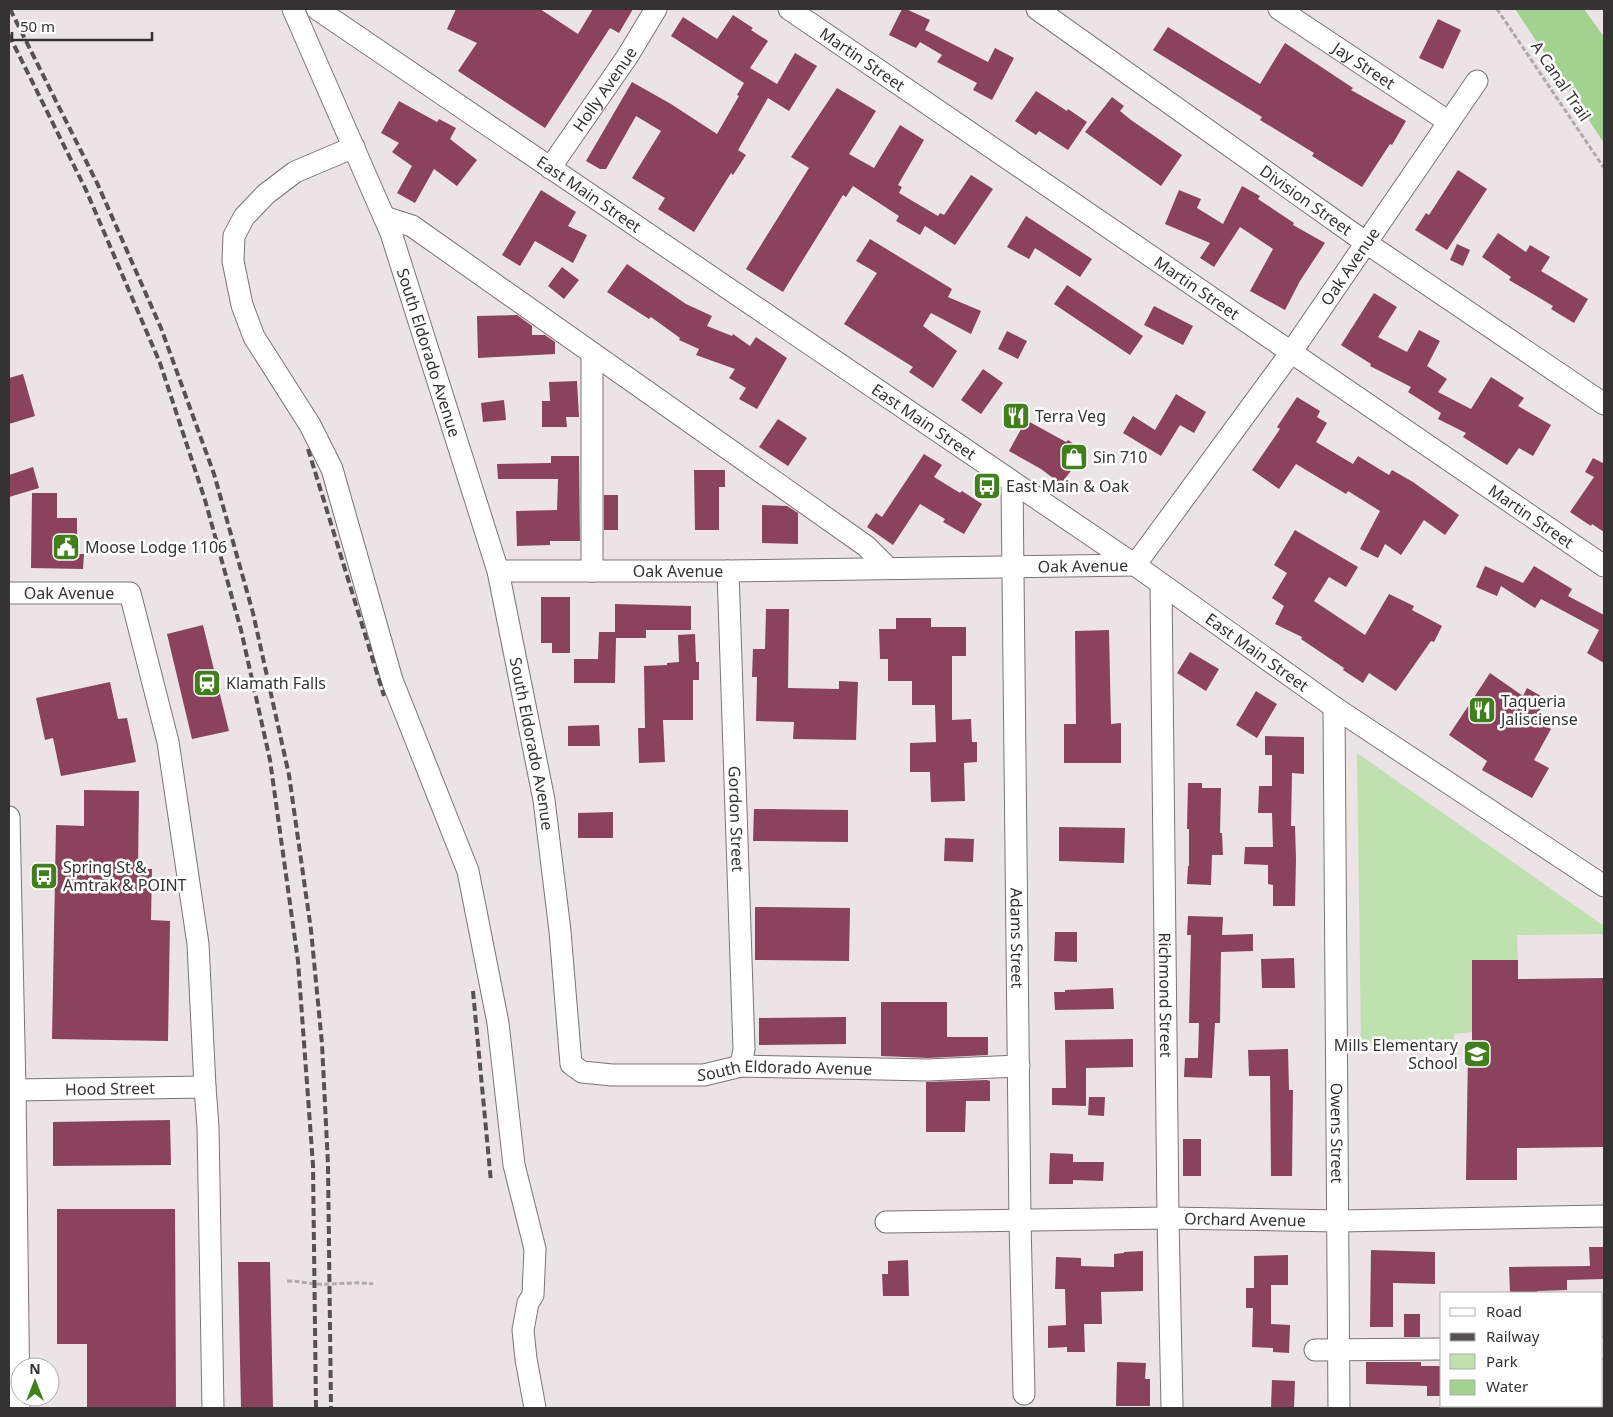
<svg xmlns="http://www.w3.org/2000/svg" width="1613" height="1417" viewBox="0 0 1613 1417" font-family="'Noto Sans',sans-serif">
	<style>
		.green { fill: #bee1af }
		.water { fill: #a3d18f }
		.building { fill: #8a425d }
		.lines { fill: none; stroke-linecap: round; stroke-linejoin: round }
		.minor-casing { stroke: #7b7476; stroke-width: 23 }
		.path { stroke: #b0a9ab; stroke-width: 3; stroke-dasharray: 5 2.5; stroke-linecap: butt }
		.minor { stroke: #fff; stroke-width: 21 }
		.rail { stroke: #565253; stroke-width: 4; stroke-dasharray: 8 4; stroke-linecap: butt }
		.labels { text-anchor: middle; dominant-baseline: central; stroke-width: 5; stroke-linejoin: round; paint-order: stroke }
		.street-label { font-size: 16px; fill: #353233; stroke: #fff }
		.poi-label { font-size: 16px; fill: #353233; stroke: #fff; text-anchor: start }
	</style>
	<rect width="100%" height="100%" fill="#ebe3e5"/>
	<path class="green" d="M 1357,753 L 1604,926 L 1604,934 L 1517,935 L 1518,960 L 1472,960 L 1472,1032 L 1454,1034 L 1453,1044 L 1361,1044 Z"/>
	<path class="water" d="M 1515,9 L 1584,9 L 1604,37 L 1604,143 Z"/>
	<path class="building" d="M 456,9 L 540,9 L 578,34 L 593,9 L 633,9 L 619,33 L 610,28 L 545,128 L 458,71 L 477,43 L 447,29 Z
		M 902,9 L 906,9 L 930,20 L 925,30 L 988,62 L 995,48 L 1014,58 L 992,100 L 973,90 L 977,83 L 937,62 L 942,55 L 920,42 L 916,48 L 889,35 Z
		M 733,15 L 753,28 L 751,30 L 768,41 L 750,68 L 777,84 L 795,53 L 817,66 L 789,111 L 768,98 L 738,150 L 746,155 L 733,175 L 731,173 L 694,232 L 658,209 L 665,198 L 632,178 L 661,131 L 636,116 L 606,169 L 600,169 L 586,161 L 632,82 L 671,104 L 717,134 L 739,96 L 737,95 L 744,83 L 671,36 L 683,17 L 717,39 Z
		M 1438,19 L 1461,30 L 1443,69 L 1419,58 Z
		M 1168,27 L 1260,84 L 1285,43 L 1353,88 L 1351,90 L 1406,121 L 1392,145 L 1390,144 L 1362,187 L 1312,156 L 1314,153 L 1260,120 L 1262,117 L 1153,50 Z
		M 837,88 L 876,111 L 849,154 L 874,168 L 900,125 L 924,140 L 898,185 L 902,187 L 899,193 L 938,216 L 940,213 L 944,215 L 971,175 L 993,189 L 955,245 L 925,226 L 920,235 L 896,221 L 899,216 L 853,186 L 846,197 L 843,195 L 783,292 L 746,269 L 809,168 L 791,157 Z
		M 1036,91 L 1067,111 L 1068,109 L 1087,122 L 1068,150 L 1039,131 L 1036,135 L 1015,121 Z
		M 1112,97 L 1124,106 L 1120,111 L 1131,120 L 1182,155 L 1161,186 L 1085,132 Z
		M 399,101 L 437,122 L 439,119 L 456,128 L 450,139 L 477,160 L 457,186 L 434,169 L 415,203 L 397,193 L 412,166 L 392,152 L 399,143 L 381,133 Z
		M 1458,170 L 1487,189 L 1447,250 L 1415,230 L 1426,213 L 1429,215 Z
		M 1242,186 L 1260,196 L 1258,199 L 1294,223 L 1293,225 L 1325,243 L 1300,281 L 1285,310 L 1250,291 L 1273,249 L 1240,227 L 1214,267 L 1200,258 L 1210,243 L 1165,224 L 1179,190 L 1201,199 L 1197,208 L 1223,224 Z
		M 541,190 L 576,212 L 568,226 L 587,235 L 573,263 L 535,241 L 520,266 L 502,255 Z
		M 1026,216 L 1092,259 L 1080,277 L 1035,248 L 1029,259 L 1007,247 Z
		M 1498,233 L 1526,252 L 1530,245 L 1550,257 L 1541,271 L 1588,299 L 1574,323 L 1551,309 L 1553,306 L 1509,280 L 1511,277 L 1482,257 Z
		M 870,239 L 952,289 L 948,297 L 981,311 L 971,334 L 931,313 L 923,326 L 957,351 L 933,388 L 909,372 L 913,367 L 844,324 L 877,273 L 856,261 Z
		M 1457,244 L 1470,250 L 1463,266 L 1450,260 Z
		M 627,264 L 686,304 L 712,316 L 707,326 L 732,336 L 733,334 L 750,346 L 756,337 L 787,358 L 757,409 L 739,399 L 746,388 L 729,378 L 735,369 L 696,355 L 699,349 L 679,340 L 680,338 L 651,317 L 649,319 L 607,292 Z
		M 562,267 L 579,280 L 564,299 L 548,286 Z
		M 1067,285 L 1143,336 L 1130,355 L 1054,304 Z
		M 1374,293 L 1397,307 L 1378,337 L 1407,352 L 1419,330 L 1440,341 L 1427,366 L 1447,379 L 1438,392 L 1471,409 L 1491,377 L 1524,398 L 1518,406 L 1551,425 L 1533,456 L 1519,448 L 1507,465 L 1463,437 L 1466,433 L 1438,419 L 1441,413 L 1408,392 L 1411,387 L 1370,366 L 1371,364 L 1341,345 Z
		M 1154,306 L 1193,326 L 1183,345 L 1144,325 Z
		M 517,315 L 532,326 L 532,335 L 545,335 L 555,342 L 555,354 L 478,358 L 477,316 Z
		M 1007,331 L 1027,341 L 1018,359 L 998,349 Z
		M 983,369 L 1003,383 L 981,414 L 961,400 Z
		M 23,374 L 35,416 L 9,424 L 9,378 Z
		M 577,381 L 579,417 L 566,417 L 567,427 L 542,427 L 542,401 L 550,401 L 549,382 Z
		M 1176,394 L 1206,412 L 1194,433 L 1180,425 L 1161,456 L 1123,433 L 1133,416 L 1155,430 Z
		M 1297,397 L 1320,411 L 1317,417 L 1327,423 L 1316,442 L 1353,464 L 1358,456 L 1389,475 L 1392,470 L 1413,482 L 1459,515 L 1445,535 L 1424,520 L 1401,555 L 1385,544 L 1378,558 L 1360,549 L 1380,511 L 1348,491 L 1346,494 L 1296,464 L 1279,489 L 1252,470 L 1280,429 L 1277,427 Z
		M 504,400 L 506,420 L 483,422 L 481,403 Z
		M 778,419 L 807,438 L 788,466 L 759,447 Z
		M 1026,420 L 1066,442 L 1068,440 L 1085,452 L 1061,484 L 1041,469 L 1009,451 Z
		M 924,454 L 942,465 L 934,477 L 960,493 L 962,491 L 982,504 L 964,534 L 943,522 L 945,519 L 920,504 L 893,545 L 867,527 L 876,513 L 882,517 Z
		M 551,456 L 579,456 L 580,541 L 550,541 L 550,545 L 517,546 L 516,511 L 557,510 L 558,479 L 498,479 L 497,464 L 551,463 Z
		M 1593,458 L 1603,463 L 1604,462 L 1604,532 L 1592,524 L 1591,526 L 1570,512 L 1594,477 L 1585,472 Z
		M 33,467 L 39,488 L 9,497 L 9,475 Z
		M 694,470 L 725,470 L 725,487 L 719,487 L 719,530 L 695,530 Z
		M 32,493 L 57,493 L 57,518 L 77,518 L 77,554 L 84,554 L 83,569 L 31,568 Z
		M 604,495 L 618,495 L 618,530 L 604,530 Z
		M 762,505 L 787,506 L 798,513 L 798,544 L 762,543 Z
		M 1295,530 L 1358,567 L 1346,587 L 1329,577 L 1314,601 L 1365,635 L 1389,594 L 1414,606 L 1412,610 L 1442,626 L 1434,642 L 1431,641 L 1396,691 L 1369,673 L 1363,683 L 1343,670 L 1344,668 L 1301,639 L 1302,637 L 1275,624 L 1284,606 L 1272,598 L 1287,573 L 1274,565 Z
		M 1485,566 L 1523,583 L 1534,566 L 1572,589 L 1568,596 L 1604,615 L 1604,663 L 1587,653 L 1599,630 L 1541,599 L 1535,608 L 1501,586 L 1497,596 L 1476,587 Z
		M 541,597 L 570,597 L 570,653 L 552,653 L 552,643 L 541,643 Z
		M 615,604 L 691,606 L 691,630 L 646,630 L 646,638 L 616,638 L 615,683 L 574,683 L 574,659 L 598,659 L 599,632 L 615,632 Z
		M 766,609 L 789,609 L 788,688 L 839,689 L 839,681 L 858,682 L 856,740 L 793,739 L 794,722 L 756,721 L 757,677 L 752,677 L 753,649 L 765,649 Z
		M 896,618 L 931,618 L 931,627 L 966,627 L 966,656 L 952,656 L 952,720 L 971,719 L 972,742 L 977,742 L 977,762 L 964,763 L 965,801 L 931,802 L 930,772 L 910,772 L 910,743 L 936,742 L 935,705 L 912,705 L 912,681 L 888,681 L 888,659 L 880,659 L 879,629 L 896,629 Z
		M 203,625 L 229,731 L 192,739 L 167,634 Z
		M 1109,630 L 1111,724 L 1121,723 L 1121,763 L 1064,763 L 1064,724 L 1076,724 L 1075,631 Z
		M 695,634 L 696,662 L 699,662 L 699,680 L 693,680 L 693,720 L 663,720 L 665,762 L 639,763 L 638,728 L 645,728 L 644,666 L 667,665 L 667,663 L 679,662 L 678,635 Z
		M 1190,652 L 1219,669 L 1206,691 L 1177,673 Z
		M 1490,673 L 1523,696 L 1527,688 L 1546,699 L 1535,719 L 1551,729 L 1534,760 L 1549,768 L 1532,798 L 1482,770 L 1487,761 L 1449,735 Z
		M 110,682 L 118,719 L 127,718 L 136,762 L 61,776 L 53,738 L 45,740 L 36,698 Z
		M 1256,691 L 1277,704 L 1257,738 L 1236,725 Z
		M 599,725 L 600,746 L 568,746 L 568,726 Z
		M 1265,736 L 1304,737 L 1304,774 L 1292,773 L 1291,826 L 1295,826 L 1296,859 L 1295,906 L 1273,906 L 1273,885 L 1268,884 L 1268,865 L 1244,864 L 1245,847 L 1273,847 L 1272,813 L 1258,813 L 1259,786 L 1272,786 L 1272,755 L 1265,755 Z
		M 1188,783 L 1202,783 L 1202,788 L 1221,788 L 1220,833 L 1222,833 L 1223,855 L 1212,855 L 1211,885 L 1187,884 L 1188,866 L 1189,866 L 1189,829 L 1187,829 Z
		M 84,790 L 139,791 L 138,869 L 152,869 L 151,920 L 170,921 L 168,1041 L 52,1039 L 56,825 L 84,826 Z
		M 754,809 L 848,810 L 848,842 L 753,841 Z
		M 613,812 L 613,838 L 578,838 L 578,813 Z
		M 1059,827 L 1125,828 L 1124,863 L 1059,861 Z
		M 945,838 L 974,839 L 973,862 L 944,861 Z
		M 755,907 L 850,908 L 849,961 L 755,960 Z
		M 1188,916 L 1223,917 L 1222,935 L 1253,934 L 1253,951 L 1221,952 L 1220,1023 L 1215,1023 L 1212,1078 L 1184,1077 L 1185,1058 L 1198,1058 L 1199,1023 L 1189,1023 L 1191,935 L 1187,935 Z
		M 1055,932 L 1077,932 L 1077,962 L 1054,961 Z
		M 1294,958 L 1295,988 L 1262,988 L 1261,959 Z
		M 1472,960 L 1518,960 L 1518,979 L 1604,978 L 1604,1147 L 1517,1148 L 1517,1180 L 1466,1180 L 1468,1051 L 1472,1051 Z
		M 1113,988 L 1114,1009 L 1055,1010 L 1054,992 L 1065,992 L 1065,990 Z
		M 881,1002 L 947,1002 L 947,1037 L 988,1037 L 988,1055 L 928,1058 L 881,1056 Z
		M 846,1017 L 846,1044 L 759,1045 L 759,1018 Z
		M 1133,1039 L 1133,1067 L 1086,1068 L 1086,1106 L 1052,1105 L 1052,1088 L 1066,1088 L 1065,1040 Z
		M 1288,1049 L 1289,1090 L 1293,1090 L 1292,1176 L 1271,1176 L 1270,1076 L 1249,1076 L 1248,1050 Z
		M 987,1080 L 990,1081 L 990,1101 L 966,1101 L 965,1132 L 926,1132 L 926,1082 Z
		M 1089,1097 L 1105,1097 L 1104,1116 L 1088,1115 Z
		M 170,1120 L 171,1165 L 53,1166 L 53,1122 Z
		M 1183,1139 L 1201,1139 L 1201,1176 L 1183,1176 Z
		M 1050,1153 L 1073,1154 L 1073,1162 L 1104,1162 L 1103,1181 L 1073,1180 L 1073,1184 L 1049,1184 Z
		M 57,1209 L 175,1209 L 176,1408 L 87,1408 L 87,1344 L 57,1344 Z
		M 1589,1247 L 1604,1247 L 1604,1279 L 1567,1280 L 1567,1290 L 1537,1291 L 1537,1293 L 1510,1293 L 1509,1267 L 1590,1266 Z
		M 1371,1250 L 1435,1252 L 1435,1284 L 1393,1283 L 1393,1327 L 1370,1327 Z
		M 1143,1251 L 1143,1291 L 1101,1292 L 1102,1324 L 1084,1324 L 1085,1352 L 1067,1352 L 1067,1347 L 1048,1348 L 1048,1326 L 1066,1325 L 1065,1289 L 1055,1289 L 1056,1257 L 1081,1258 L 1081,1266 L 1114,1267 L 1114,1254 L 1124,1253 L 1124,1252 Z
		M 1288,1255 L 1288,1285 L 1271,1285 L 1271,1324 L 1290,1325 L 1289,1353 L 1273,1352 L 1273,1348 L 1252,1347 L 1253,1308 L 1246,1308 L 1246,1288 L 1254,1288 L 1254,1256 Z
		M 908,1260 L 909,1296 L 883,1296 L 882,1274 L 888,1274 L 888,1261 Z
		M 238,1262 L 270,1262 L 273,1408 L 241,1408 Z
		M 1404,1314 L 1420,1314 L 1420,1337 L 1404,1337 Z
		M 1117,1362 L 1146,1363 L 1145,1379 L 1150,1379 L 1150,1406 L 1116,1406 Z
		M 1366,1362 L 1421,1362 L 1421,1366 L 1442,1366 L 1442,1396 L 1427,1396 L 1427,1386 L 1366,1384 Z
		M 1272,1380 L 1295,1381 L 1294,1408 L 1271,1408 Z"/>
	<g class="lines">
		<g class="minor-casing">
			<g id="minor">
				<path id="s1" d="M 293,9 L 391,233 L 498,571 L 544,800 L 560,931 L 571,1064 L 582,1072 L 612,1075 L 704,1075 L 741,1066 L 928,1070 L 1019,1066"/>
				<path id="s2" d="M 317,9 L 1135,565 L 1334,707 L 1604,886"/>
				<path id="s3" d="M 789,9 L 1604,566"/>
				<path id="s4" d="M 1037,9 L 1365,242 L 1604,404"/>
				<path id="s5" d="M 1279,9 L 1449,122"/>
				<path d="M 354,147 L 295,172 L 266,194 L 244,217 L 234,236 L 233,261 L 242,305 L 254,337 L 310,425 L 332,469 L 392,680 L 468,871 L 498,1023 L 514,1165 L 535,1249 L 533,1295 L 528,1303 L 523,1330 L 526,1359 L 535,1408"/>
				<path id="s6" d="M 550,168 L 627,57 L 656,9"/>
				<path d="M 384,217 L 412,226 L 866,546 L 888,568"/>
				<path d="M 592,353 L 592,571"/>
				<path id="s7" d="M 1012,483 L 1020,1221 L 1024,1394"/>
				<path id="s8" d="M 1135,565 L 1292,351 L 1477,81"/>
				<path id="s9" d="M 498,571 L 728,571 L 1135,565"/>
				<path id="s10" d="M 728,571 L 744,1049 L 741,1066"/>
				<path id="s11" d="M 1161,584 L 1168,1218 L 1172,1407"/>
				<path id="s12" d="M 9,593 L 130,593 L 168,742 L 198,944 L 205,1087 L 208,1127 L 213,1408"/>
				<path id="s13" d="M 1334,707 L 1339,1408"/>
				<path d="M 9,817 L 15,1090 L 19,1408"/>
				<path id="s14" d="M 15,1090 L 205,1087"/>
				<path id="s15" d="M 886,1222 L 1168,1218 L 1339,1221 L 1604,1216"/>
				<path d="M 1602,1348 L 1604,1348"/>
				<path d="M 1315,1350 L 1442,1349"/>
			</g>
		</g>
		<path class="path" d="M 1497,9 L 1604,168
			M 287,1281 C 297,1281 306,1283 316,1284 C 335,1285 354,1281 373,1284"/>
		<use href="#minor" class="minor"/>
		<path class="rail" d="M 10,9 L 98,185 L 161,328 L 214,474 L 253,613 L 289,775 L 311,930 L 322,1044 L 328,1165 L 331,1408
			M 9,35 L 86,190 L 160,363 L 205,500 L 241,630 L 270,760 L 298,961 L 313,1165 L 316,1408
			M 308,449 L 384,696
			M 473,991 L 491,1182"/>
	</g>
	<defs>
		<g id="restaurant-square" transform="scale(1.4375)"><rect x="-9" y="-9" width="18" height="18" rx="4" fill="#417f1c" stroke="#fff"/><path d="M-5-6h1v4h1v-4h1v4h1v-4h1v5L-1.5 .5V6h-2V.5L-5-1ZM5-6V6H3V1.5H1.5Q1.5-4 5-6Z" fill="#fff"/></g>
		<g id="shop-square" transform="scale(1.4375)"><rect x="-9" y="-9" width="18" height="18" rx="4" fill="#417f1c" stroke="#fff"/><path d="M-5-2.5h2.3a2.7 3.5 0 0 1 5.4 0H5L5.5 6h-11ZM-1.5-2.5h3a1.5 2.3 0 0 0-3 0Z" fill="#fff"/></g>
		<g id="bus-square" transform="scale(1.4375)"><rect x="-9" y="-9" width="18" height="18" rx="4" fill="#417f1c" stroke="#fff"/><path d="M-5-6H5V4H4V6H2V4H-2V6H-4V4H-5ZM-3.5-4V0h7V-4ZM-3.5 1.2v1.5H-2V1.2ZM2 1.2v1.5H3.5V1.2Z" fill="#fff"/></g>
		<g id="civic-square" transform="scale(1.4375)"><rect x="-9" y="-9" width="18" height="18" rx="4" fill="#417f1c" stroke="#fff"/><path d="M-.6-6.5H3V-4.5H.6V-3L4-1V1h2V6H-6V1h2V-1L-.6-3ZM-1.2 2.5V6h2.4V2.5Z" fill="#fff"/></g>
		<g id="station-square" transform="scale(1.4375)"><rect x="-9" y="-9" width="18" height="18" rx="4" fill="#417f1c" stroke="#fff"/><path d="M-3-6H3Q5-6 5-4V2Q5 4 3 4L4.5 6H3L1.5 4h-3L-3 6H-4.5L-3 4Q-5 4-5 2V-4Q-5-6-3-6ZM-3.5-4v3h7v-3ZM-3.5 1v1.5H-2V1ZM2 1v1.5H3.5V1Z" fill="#fff"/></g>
		<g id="school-square" transform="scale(1.4375)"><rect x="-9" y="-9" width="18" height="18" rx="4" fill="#417f1c" stroke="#fff"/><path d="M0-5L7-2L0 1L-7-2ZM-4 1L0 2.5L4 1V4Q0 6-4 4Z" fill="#fff"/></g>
	</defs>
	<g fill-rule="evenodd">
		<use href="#restaurant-square" x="1016" y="416"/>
		<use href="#shop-square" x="1074" y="457"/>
		<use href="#bus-square" x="987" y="486"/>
		<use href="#civic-square" x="66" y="547"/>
		<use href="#station-square" x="207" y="683"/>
		<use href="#restaurant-square" x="1482" y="710"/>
		<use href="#bus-square" x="44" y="876"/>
		<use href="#school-square" x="1477" y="1054"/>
	</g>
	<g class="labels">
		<g class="street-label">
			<text stroke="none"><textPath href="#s3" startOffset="89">Martin Street</textPath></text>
			<text stroke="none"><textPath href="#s5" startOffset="102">Jay Street</textPath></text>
			<text transform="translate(1561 81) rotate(56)">A Canal Trail</text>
			<text stroke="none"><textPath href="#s6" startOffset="96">Holly Avenue</textPath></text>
			<text stroke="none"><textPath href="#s2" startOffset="329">East Main Street</textPath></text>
			<text stroke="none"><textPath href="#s4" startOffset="330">Division Street</textPath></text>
			<text stroke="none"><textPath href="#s8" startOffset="368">Oak Avenue</textPath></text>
			<text stroke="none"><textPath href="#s3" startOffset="494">Martin Street</textPath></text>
			<text stroke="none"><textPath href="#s1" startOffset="370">South Eldorado Avenue</textPath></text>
			<text stroke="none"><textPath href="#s2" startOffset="734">East Main Street</textPath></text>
			<text stroke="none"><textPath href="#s3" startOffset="899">Martin Street</textPath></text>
			<text stroke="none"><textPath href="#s9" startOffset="585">Oak Avenue</textPath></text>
			<text stroke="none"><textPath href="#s9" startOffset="180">Oak Avenue</textPath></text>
			<text stroke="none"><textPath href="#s12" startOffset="60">Oak Avenue</textPath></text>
			<text stroke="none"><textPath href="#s2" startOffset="1139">East Main Street</textPath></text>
			<text stroke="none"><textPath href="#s1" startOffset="775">South Eldorado Avenue</textPath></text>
			<text stroke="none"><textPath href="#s10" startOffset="248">Gordon Street</textPath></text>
			<text stroke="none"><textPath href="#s7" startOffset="455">Adams Street</textPath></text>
			<text stroke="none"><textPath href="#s11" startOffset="411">Richmond Street</textPath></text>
			<text stroke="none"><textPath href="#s1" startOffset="1315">South Eldorado Avenue</textPath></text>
			<text stroke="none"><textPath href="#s14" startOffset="95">Hood Street</textPath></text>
			<text stroke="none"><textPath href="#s13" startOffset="426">Owens Street</textPath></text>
			<text stroke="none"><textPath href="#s15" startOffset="359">Orchard Avenue</textPath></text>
		</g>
		<g class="poi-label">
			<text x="1035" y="416">Terra Veg</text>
			<text x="1093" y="457">Sin 710</text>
			<text x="1006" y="486">East Main &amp; Oak</text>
			<text x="85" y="547">Moose Lodge 1106</text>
			<text x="226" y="683">Klamath Falls</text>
			<text x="1501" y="701">Taqueria<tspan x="1501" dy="18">Jalisciense</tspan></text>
			<text x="63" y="867">Spring St &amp;<tspan x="63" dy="18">Amtrak &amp; POINT</tspan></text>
			<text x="1458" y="1045" text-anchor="end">Mills Elementary<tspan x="1458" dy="18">School</tspan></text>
		</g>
	</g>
	<rect width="1613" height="1417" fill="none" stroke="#353233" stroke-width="20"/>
	<rect x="1440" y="1292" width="162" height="115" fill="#ffffff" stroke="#aeadad"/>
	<rect x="1450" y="1308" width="25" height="8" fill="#ffffff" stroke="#aeadad"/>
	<text x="1486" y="1317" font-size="15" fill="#353233">Road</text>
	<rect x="1450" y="1333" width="25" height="8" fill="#565253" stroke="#aeadad"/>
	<text x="1486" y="1342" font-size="15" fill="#353233">Railway</text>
	<rect x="1450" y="1354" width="25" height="15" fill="#bee1af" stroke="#aeadad"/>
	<text x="1486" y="1367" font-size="15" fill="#353233">Park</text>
	<rect x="1450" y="1380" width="25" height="15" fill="#a3d18f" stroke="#aeadad"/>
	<text x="1486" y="1392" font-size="15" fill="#353233">Water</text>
	<g transform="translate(35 1382)"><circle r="24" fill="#ffffff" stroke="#aeadad"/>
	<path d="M0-4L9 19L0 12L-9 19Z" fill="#417f1c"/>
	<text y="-8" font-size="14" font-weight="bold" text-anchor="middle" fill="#353233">N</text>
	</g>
	<path d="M12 32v8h140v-8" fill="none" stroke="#353233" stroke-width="2.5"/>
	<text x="20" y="32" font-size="15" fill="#353233" stroke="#ffffff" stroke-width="4" paint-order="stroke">50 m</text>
</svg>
